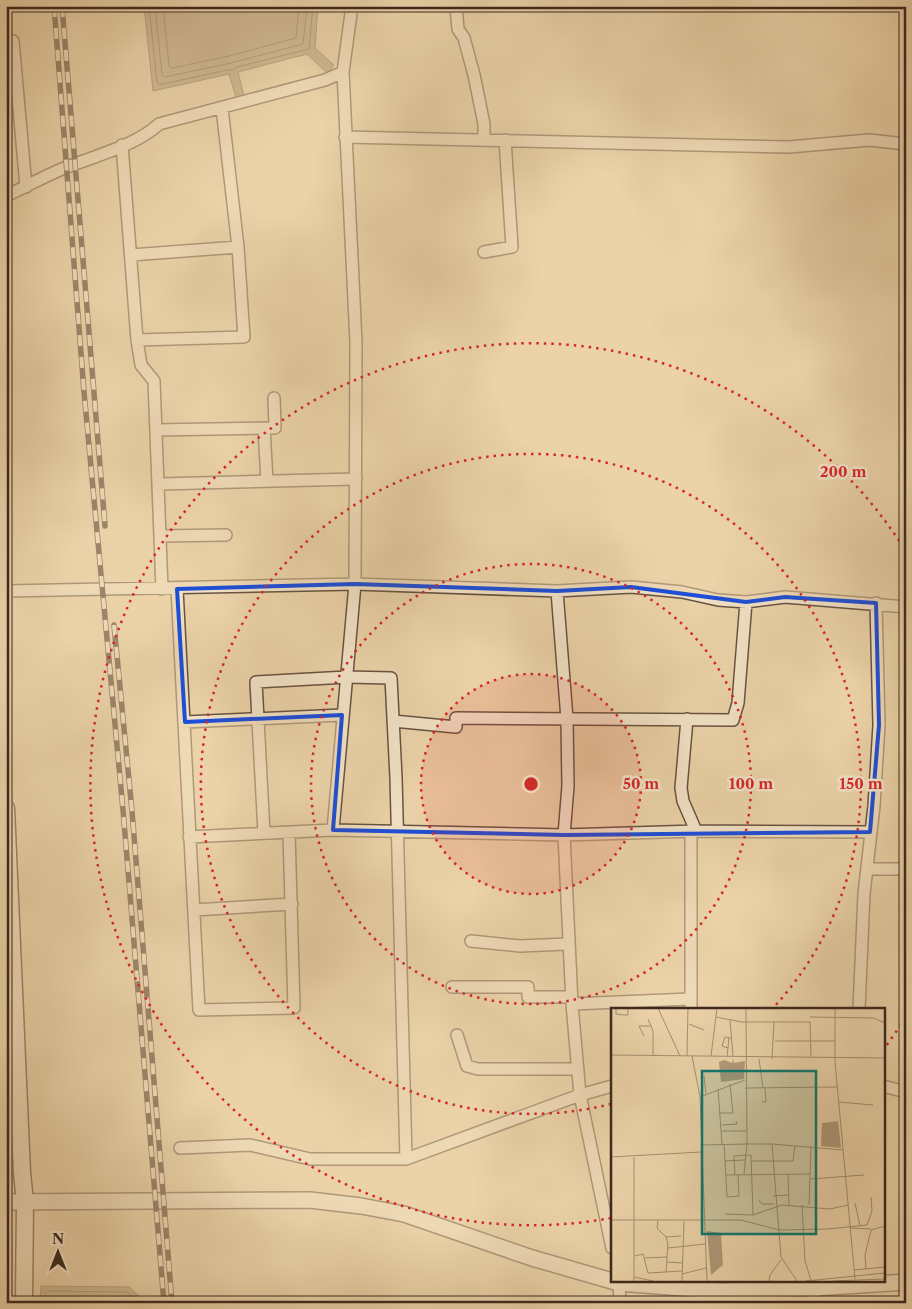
<svg xmlns="http://www.w3.org/2000/svg" width="912" height="1309" viewBox="0 0 912 1309" font-family="'Libre Caslon Text',serif">
	<style>
		.water { fill: #b09979; stroke: #826c55 }
		.lines { fill: none; stroke-linecap: round; stroke-linejoin: round }
		.shore { stroke: #76614c; stroke-width: 1 }
		.minor-casing { stroke: #685341; stroke-width: 14 }
		.tertiary-casing { stroke: #685341; stroke-width: 18 }
		.secondary-casing { stroke: #3c291f; stroke-width: 19 }
		.minor { stroke: #f2e2c6; stroke-width: 11 }
		.tertiary { stroke: #f2e2c6; stroke-width: 15 }
		.secondary { stroke: #f2e2c6; stroke-width: 16 }
		.rail-casing { stroke: #3c291f; stroke-width: 5.5 }
		.rail { stroke: #f2e2c6; stroke-width: 4; stroke-dasharray: 11; stroke-linecap: butt }
		.marked { fill: none; stroke: #1d4ed8; stroke-width: 4; stroke-linejoin: round }
		.ring { fill: none; stroke: #d62828; stroke-width: 2.5; stroke-dasharray: 2.5 5 }
		.inset-road { fill: none; stroke: #a58e71; stroke-width: 1 }
		.view { fill: #0f766e; fill-opacity: 0.15; stroke: #0f766e; stroke-width: 2.5 }
		.inset-edge { fill: none; stroke: #3c291f; stroke-width: 2.5 }
		.centre { fill: #d62828; stroke: #f2e2c6; stroke-width: 2.5 }
		.ring-label { font-size: 15px; text-anchor: middle; font-weight: bold; fill: #d62828; stroke: #f2e2c6; stroke-width: 5; stroke-linejoin: round; paint-order: stroke }
	</style>
	<rect width="100%" height="100%" fill="#ebd2a8"/>
	<filter id="stains"><feTurbulence type="fractalNoise" baseFrequency=".004" numOctaves="4"/><feColorMatrix values="0 0 0 0 .2 0 0 0 0 .09 0 0 0 0 .02 0 0 0 .5 -.17"/></filter>
	<radialGradient id="worn" r=".72"><stop offset=".6" stop-color="#630" stop-opacity="0"/><stop offset="1" stop-color="#630" stop-opacity=".3"/></radialGradient>
	<path class="water" d="M 144,6 L 318,6 L 315,48 L 334,65 L 327,73 L 307,54 L 238,72 L 244,96 L 236,98 L 229,74 L 153,91 Z
		M 41,1286 L 129,1287 L 147,1303 L 40,1303 Z"/>
	<g class="lines">
		<path class="shore" d="M 149,6 L 157,82 L 159,85 L 227,70 L 233,70 L 237,67 L 309,49 L 313,6
			M 155,6 L 162,75 L 165,77 L 231,63 L 303,44 L 307,6
			M 163,6 L 169,66 L 172,68 L 229,56 L 296,38 L 299,6
			M 45,1303 L 45,1293 L 48,1291 L 127,1292 L 141,1303
			M 51,1303 L 54,1297 L 125,1298 L 131,1303"/>
		<g class="minor-casing">
			<path id="minor" d="M 352,6 L 343,72 L 356,342 L 355,584 L 557,591 L 567,719 L 568,786 L 564,835 L 572,1004 L 580,1095 L 612,1248
				M 456,6 L 458,29 L 464,38 L 474,75 L 484,124 L 484,139
				M 13,41 L 26,187
				M 345,137 L 789,147 L 869,140 L 906,144
				M 122,145 L 137,340 L 141,365 L 154,381 L 162,589
				M 6,196 C 25,187 43,177 62,169 C 91,157 136,146 159,124 L 325,80 L 343,72
				M 484,252 L 512,247 L 505,140
				M 131,255 L 238,247
				M 137,340 L 244,337 L 238,247 L 222,108
				M 264,428 L 267,481
				M 156,430 L 275,428 L 274,398
				M 159,484 L 356,479
				M 160,536 L 226,535
				M 177,589 L 199,1010 L 294,1008 L 289,832
				M 6,591 L 355,584 L 333,830
				M 557,591 L 631,587 L 682,592 L 718,600 L 746,602 L 785,597 L 906,607
				M 687,719 L 681,788 L 683,801 L 696,831
				M 393,721 L 456,727 L 456,718 L 733,720 L 738,703 L 746,602
				M 185,722 L 342,715
				M 264,833 L 256,682 L 347,677 L 391,678 L 396,778 L 406,1159
				M 189,837 L 333,830 L 564,835 L 696,831 L 870,832
				M 867,869 L 906,869
				M 194,910 L 292,904
				M 471,941 L 520,946 L 567,944
				M 452,987 L 528,987 L 528,997 L 571,997
				M 572,1004 L 690,999
				M 691,1009 L 691,833
				M 859,1009 L 864,894 L 874,806 L 879,725 L 876,603
				M 457,1035 L 467,1066 L 478,1069 L 578,1069
				M 883,1086 L 906,1092
				M 180,1148 L 250,1145 L 310,1159 L 406,1159 L 580,1095 L 612,1086
				M 619,1280 L 620,1303
				M 814,1280 L 815,1303"/>
		</g>
		<g class="tertiary-casing">
			<path id="tertiary" d="M 6,1202 L 310,1200 L 361,1206 L 404,1214 L 532,1258 L 619,1283 L 721,1291 L 814,1288 L 906,1282"/>
		</g>
		<g class="secondary-casing">
			<path id="secondary" d="M 6,808 L 22,1173 L 25,1202 L 24,1303"/>
		</g>
		<use href="#minor" class="minor"/>
		<use href="#tertiary" class="tertiary"/>
		<use href="#secondary" class="secondary"/>
		<g class="rail-casing">
			<path id="rail" d="M 54,6 L 84,392 L 123,810 L 164,1303
				M 62,6 L 105,526
				M 114,625 L 132,811 L 172,1303"/>
		</g>
		<use href="#rail" class="rail"/>
	</g>
	<path d="M0 0H912V1309H0ZM 355,584 L 557,591 L 631,587 L 746,602 L 785,597 L 876,603 L 879,725 L 870,832 L 564,835 L 333,830 L 342,715 L 185,722 L 177,589 Z" fill="#ebd2a8" fill-opacity=".55" fill-rule="evenodd"/>
	<path class="marked" d="M 355,584 L 557,591 L 631,587 L 746,602 L 785,597 L 876,603 L 879,725 L 870,832 L 564,835 L 333,830 L 342,715 L 185,722 L 177,589 Z"/>
	<circle cx="531" cy="784" r="110" fill="#d62828" fill-opacity=".12"/>
	<g class="ring">
		<circle cx="531" cy="784" r="110"/>
		<circle cx="531" cy="784" r="220"/>
		<path d="M611 1104A330 330 0 1 1 774 1007"/>
		<path d="M905 1018A441 441 0 0 1 886 1046M611 1218A441 441 0 1 1 905 550"/>
	</g>
	<g transform="translate(611 1008)">
		<rect width="274" height="274" fill="#ebd2a8"/>
		<path d="M 122,51 L 123,55 L 134,53 L 133,71 L 110,74 L 108,54 L 113,52 L 121,55 ZM 227,113 L 230,140 L 210,138 L 211,115 ZM 96,223 L 110,225 L 112,257 L 100,267 Z" fill="#b09979"/>
		<path class="inset-road" d="M 5,0 L 5,6 L 13,7 L 17,7 L 17,0M 47,0 L 69,48M 135,0 L 136,136 L 161,136 L 170,249 L 186,273M 224,0 L 224,54 L 244,271M 105,9 L 131,14 L 199,14M 199,9 L 263,10 L 274,15M 37,11 L 42,23 L 42,47M 119,12 L 122,48M 199,14 L 200,49M 78,16 L 93,22M 33,28 L 28,18 L 40,18M 164,33 L 224,33M 117,40 L 111,38 L 114,29 L 120,30M 0,47 L 274,50M 76,48 L 77,0M 81,48 L 89,89 L 96,273M 100,48 L 106,0M 116,49 L 118,30M 148,51 L 152,80M 161,51 L 163,14M 93,68 L 95,86M 134,80 L 227,79M 107,81 L 111,136M 89,89 L 134,72M 151,94 L 155,94 L 154,80M 228,94 L 262,97M 108,105 L 122,105 L 119,76M 111,117 L 126,116 L 125,113M 111,123 L 136,123M 113,136 L 116,189 L 128,188 L 127,166M 161,136 L 232,142M 91,137 L 136,136 L 133,166M 0,149 L 90,144M 23,149 L 23,273M 114,153 L 134,152M 140,153 L 182,153 L 184,138M 115,167 L 199,166M 124,167 L 123,148 L 140,147 L 142,207M 177,167 L 178,197M 199,171 L 253,167M 162,188 L 177,187M 148,192 L 151,196 L 163,196M 244,195 L 249,218M 191,197 L 194,253 L 200,272M 198,197 L 200,138M 114,206 L 142,207 L 171,197 L 219,201 L 237,197M 0,212 L 130,212 L 168,222 L 216,221 L 256,217 L 261,203 L 260,189M 47,212 L 46,220 L 55,229 L 57,236 L 55,264M 240,220 L 260,221M 55,229 L 70,228M 57,240 L 94,236M 24,248 L 32,246 L 37,265 L 71,263M 34,250 L 56,249M 56,254 L 71,255M 255,261 L 254,247 L 260,222 L 274,218M 243,262 L 274,259M 71,266 L 95,260M 23,269 L 42,273M 71,273 L 73,213M 158,273 L 159,267 L 170,252M 195,273 L 274,265M 222,273 L 274,271"/>
		<path class="view" d="M 91,63 L 205,63 L 205,226 L 91,226 Z"/>
		<rect width="274" height="274" class="inset-edge"/>
	</g>
	<circle cx="531" cy="784" r="8" class="centre"/>
	<g class="ring-label">
		<text x="843" y="477">200 m</text>
		<text x="641" y="789">50 m</text>
		<text x="751" y="789">100 m</text>
		<text x="861" y="789">150 m</text>
	</g>
	<rect width="912" height="1309" fill="none" stroke="#ebd2a8" stroke-width="25"/>
	<rect x="8" y="8" width="897" height="1294" fill="none" stroke="#3c291f" stroke-width="2.5"/>
	<rect x="12" y="12" width="887" height="1284" fill="none" stroke="#3c291f"/>
	<g transform="translate(58 1252)" stroke="#f2e2c6" stroke-width="4" paint-order="stroke">
	<path d="M0-4L9 19L0 12L-9 19Z" fill="#3c291f"/>
	<text y="-8" font-size="14" font-weight="bold" text-anchor="middle" fill="#3c291f">N</text>
	</g>
	<rect width="100%" height="100%" filter="url(#stains)"/>
	<rect width="100%" height="100%" fill="url(#worn)"/>
</svg>
